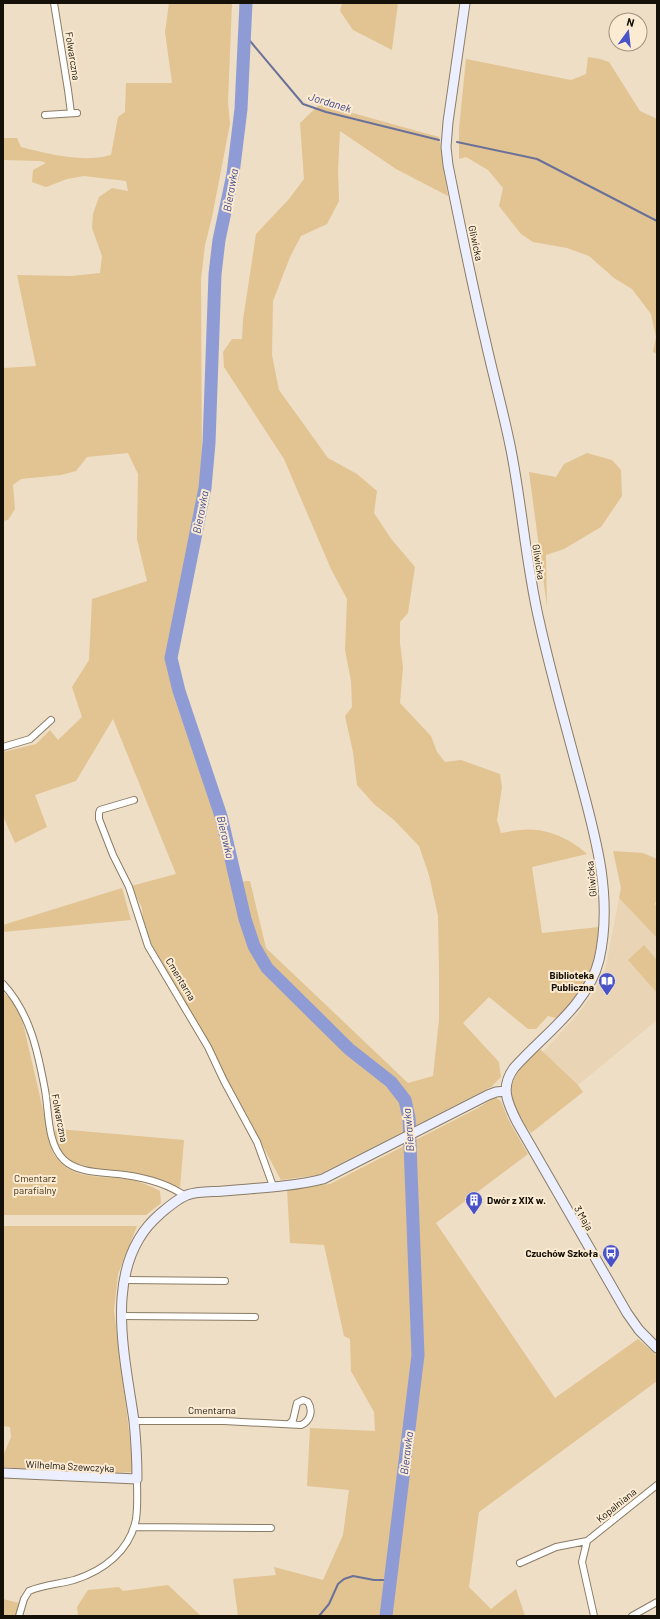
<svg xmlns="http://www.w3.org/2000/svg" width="660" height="1619" viewBox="0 0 660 1619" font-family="Barlow,sans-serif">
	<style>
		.built { fill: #e9d4b5 }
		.green { fill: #e2c392 }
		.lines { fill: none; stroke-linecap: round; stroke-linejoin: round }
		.stream { stroke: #6a7198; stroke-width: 2 }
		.river { stroke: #8f9bd5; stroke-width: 13 }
		.street-casing { stroke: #8a7c65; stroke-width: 8 }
		.secondary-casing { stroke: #8a7c65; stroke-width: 11 }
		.street { stroke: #fff; stroke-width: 6 }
		.secondary { stroke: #ebefff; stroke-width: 9 }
		.labels { text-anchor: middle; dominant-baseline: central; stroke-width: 4; stroke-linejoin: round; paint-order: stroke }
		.street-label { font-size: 10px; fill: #151008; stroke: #fbebd2 }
		.poi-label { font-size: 10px; font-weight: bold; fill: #151008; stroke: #fbebd2; text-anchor: end }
		.park-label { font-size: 10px; fill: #3e2e14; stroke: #fbebd2 }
		.water-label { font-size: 11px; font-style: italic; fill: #3e478e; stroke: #fbebd2 }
	</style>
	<rect width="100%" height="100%" fill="#eedec5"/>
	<path class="built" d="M 619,898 L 657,938 L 657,1020 L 578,1085 L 543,1052 L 577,1015 L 592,995 L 605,971 Z"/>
	<path class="green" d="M 169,3 L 232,3 L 228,102 L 230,124 L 212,217 L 205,245 L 201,279 L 202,480 L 170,645 L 173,694 L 220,831 L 230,882 L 250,881 L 266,948 L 408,1083 L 433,1076 L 439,1020 L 439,972 L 438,916 L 429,875 L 419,846 L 394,820 L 374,804 L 357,785 L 353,752 L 345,716 L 352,707 L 351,681 L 345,650 L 347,599 L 331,569 L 284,459 L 224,367 L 223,352 L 232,339 L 242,339 L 243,320 L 256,234 L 289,199 L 304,179 L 300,123 L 320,104 L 439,137 L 448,196 L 396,169 L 340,131 L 338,170 L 339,201 L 327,224 L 301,236 L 290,257 L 273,301 L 272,355 L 279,390 L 328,458 L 357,474 L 377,491 L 374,513 L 392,540 L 415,567 L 408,613 L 400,622 L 400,643 L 403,667 L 400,703 L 431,736 L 437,752 L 445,762 L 461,760 L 500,774 L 502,787 L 497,820 L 501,833 C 508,832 515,830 522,830 C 545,827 571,839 587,854 L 532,867 L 542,933 L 599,927 C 594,971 588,988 556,1018 L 548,1016 L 536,1029 L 528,1029 L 489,997 L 463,1023 L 499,1062 L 501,1077 L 493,1085 L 493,1086 L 318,1175 L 281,1180 L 229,1083 L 151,943 L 143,921 L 142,908 L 131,886 L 176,874 L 113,719 L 76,781 L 35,795 L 47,827 L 15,843 L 3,816 L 3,752 L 36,744 L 50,730 L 58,740 L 82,717 L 72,687 L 89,660 L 92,599 L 147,581 L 137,539 L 138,474 L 128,453 L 87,457 L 76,471 L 61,475 L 21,479 L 13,485 L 15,509 L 8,520 L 3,521 L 3,368 L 36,366 L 17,275 L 71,276 L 100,273 L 102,256 L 92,228 L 93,214 L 99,197 L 112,188 L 128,191 L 126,181 L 84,176 L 67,179 L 46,187 L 32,182 L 33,170 L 46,163 L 40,161 L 3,160 L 3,138 L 17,138 L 21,147 C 49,154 82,163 111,155 L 118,117 L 125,112 L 126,83 L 172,83 L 165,32 Z
		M 342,3 L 398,3 L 392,50 L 353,30 L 340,11 Z
		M 588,57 L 600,59 L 609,62 L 640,111 L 657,119 L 657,354 L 653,352 L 656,337 L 651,314 L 632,289 L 614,278 L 589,256 L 567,248 L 533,242 L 521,234 L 499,206 L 503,188 L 488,170 L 466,157 L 459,159 L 459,129 L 466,59 L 571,80 L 586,74 Z
		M 587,453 L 612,460 L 621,470 L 622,496 L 601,527 L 564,549 L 546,555 L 547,607 L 529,472 L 556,477 L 564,464 Z
		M 613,851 L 643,853 L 657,859 L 657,898 L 655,904 L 657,907 L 657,938 L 619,898 L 621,888 Z
		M 122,888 L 131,920 L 3,932 L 3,925 Z
		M 644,945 L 657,960 L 657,993 L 628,960 Z
		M 3,992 L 19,1006 L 53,1153 C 72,1183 101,1174 131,1180 C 141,1182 151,1186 160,1191 L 161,1203 L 146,1215 L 3,1215 Z
		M 539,1048 L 578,1085 L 583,1092 L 531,1133 C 500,1094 507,1081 539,1048 Z
		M 495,1097 L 501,1101 L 508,1119 L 528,1154 L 436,1223 L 555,1398 L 638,1339 L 657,1356 L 657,1381 L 479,1512 L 469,1587 L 491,1609 L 516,1589 L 525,1616 L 238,1616 L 233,1579 L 276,1575 L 274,1567 L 323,1580 L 343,1535 L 349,1490 L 307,1486 L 310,1428 L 375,1431 L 374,1412 L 351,1371 L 350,1339 L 344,1336 L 324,1245 L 290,1243 L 287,1189 L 330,1184 L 478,1108 Z
		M 58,1129 L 184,1140 L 180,1188 C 164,1181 148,1176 130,1173 C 101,1167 56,1173 55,1131 Z
		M 3,1226 L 137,1226 L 118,1274 L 114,1310 L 134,1472 L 83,1474 L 3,1467 L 3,1456 L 11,1437 L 10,1427 L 3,1426 Z
		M 168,1585 L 201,1616 L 78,1616 L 77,1607 L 88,1590 L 119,1587 L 123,1591 Z
		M 3,1599 L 19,1603 L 16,1616 L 3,1616 Z"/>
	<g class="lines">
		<path class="stream" d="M 245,35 L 303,104 L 326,112 L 439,140
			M 457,142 L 537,159 L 657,221
			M 319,1616 L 329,1604 L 338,1584 L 344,1579 L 353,1576 L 374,1580 L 390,1580"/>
		<path class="river" d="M 246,3 L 241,109 L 233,174 L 219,240 L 215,274 L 209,443 L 205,488 L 171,658 L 179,691 L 221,816 L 245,919 L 254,946 L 267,968 L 349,1049 L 391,1082 L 405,1100 L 409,1118 L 418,1355 L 386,1616"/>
		<g class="street-casing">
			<path id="street" d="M 54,3 L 68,90 L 71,113
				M 45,115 L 77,113
				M 3,747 L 30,739 L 51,720
				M 134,800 L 100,810 L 99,813 L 99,819 L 113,855 L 129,887 L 148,946 L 208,1047 L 224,1081 L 257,1142 L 273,1186
				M 3,984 C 30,1013 38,1052 45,1090 C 49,1112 47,1144 64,1160 C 79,1174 105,1172 125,1175 C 146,1178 167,1183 185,1196
				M 125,1280 L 225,1281
				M 121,1316 L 255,1317
				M 134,1421 L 224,1421 L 301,1425 C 311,1421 313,1410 308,1402 L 303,1400 L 297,1403 L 293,1420 L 289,1424
				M 134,1527 L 271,1528
				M 520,1563 L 556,1547 L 587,1541
				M 19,1616 L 24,1599 L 29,1591 C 43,1585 59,1584 74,1580 C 103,1571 130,1551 136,1519 C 138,1506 137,1492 137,1479
				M 594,1616 L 582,1562 L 587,1541 L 657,1485
				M 632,1616 L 657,1602"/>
		</g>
		<g class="secondary-casing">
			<path id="secondary" d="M 465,3 L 448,122 L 446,147 L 448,165 C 460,225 472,284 486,343 C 494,379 504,414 511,450 C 522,506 526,564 539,620 C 550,670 564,719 577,768 C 594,831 614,895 599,960 C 588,1005 543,1035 514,1068 C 500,1087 507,1102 517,1122 L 627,1313 L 639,1330 L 657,1348
				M 3,1473 L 137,1479 C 137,1460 136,1441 134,1421 C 125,1356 101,1264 160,1214 C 168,1207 177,1199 187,1195 C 198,1191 212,1192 223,1191 C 256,1188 291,1187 323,1179 L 488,1095 L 496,1092 L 506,1091"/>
		</g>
		<use href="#street" class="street"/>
		<use href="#secondary" class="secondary"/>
	</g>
	<defs>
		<g id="library-pin" transform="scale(0.9)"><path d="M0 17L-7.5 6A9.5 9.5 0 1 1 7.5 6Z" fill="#4a52c7" stroke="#fbebd2"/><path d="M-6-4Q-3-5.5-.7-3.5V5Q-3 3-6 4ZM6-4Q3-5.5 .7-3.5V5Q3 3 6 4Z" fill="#fff"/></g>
		<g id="building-pin" transform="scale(0.9)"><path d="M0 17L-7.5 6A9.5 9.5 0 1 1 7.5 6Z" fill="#4a52c7" stroke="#fbebd2"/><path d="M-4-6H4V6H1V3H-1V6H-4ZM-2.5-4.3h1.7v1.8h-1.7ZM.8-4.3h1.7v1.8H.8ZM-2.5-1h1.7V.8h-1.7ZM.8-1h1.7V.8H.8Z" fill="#fff"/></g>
		<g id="bus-pin" transform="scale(0.9)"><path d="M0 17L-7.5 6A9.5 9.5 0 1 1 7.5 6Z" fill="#4a52c7" stroke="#fbebd2"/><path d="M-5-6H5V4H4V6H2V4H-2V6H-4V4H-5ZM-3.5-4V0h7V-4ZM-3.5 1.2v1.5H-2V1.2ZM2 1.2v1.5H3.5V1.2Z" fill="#fff"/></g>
	</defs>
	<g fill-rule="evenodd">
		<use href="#library-pin" x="607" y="981"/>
		<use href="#building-pin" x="474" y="1200"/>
		<use href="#bus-pin" x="611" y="1253"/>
	</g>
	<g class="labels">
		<g class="street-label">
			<text transform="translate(73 56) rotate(81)">Folwarczna</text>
			<text transform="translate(476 243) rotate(78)">Gliwicka</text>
			<text transform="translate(539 562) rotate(81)">Gliwicka</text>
			<text transform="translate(591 879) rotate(-96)">Gliwicka</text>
			<text transform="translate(181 979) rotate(59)">Cmentarna</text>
			<text transform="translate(60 1118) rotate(79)">Folwarczna</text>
			<text transform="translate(584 1218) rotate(60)">3 Maja</text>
			<text x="212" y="1410">Cmentarna</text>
			<text transform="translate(70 1466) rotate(3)">Wilhelma Szewczyka</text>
			<text transform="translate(616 1505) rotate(-39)">Kopalniana</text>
		</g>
		<g class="poi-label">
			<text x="594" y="975">Biblioteka<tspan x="594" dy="12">Publiczna</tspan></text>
			<text x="487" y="1200" text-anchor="start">Dwór z XIX w.</text>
			<text x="598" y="1253">Czuchów Szkoła</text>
		</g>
		<g class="park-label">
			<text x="35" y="1178">Cmentarz<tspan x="35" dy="12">parafialny</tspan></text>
		</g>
		<g class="water-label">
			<text transform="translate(330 102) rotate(17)">Jordanek</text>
			<text transform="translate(230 190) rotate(-80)">Bierawka</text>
			<text transform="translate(200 512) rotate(-79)">Bierawka</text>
			<text transform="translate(226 837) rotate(77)">Bierawka</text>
			<text transform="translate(408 1130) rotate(-95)">Bierawka</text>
			<text transform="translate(406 1453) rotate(-83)">Bierawka</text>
		</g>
	</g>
	<rect width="660" height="1619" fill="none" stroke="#151008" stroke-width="8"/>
	<g transform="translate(628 32) rotate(15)"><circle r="19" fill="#fbebd2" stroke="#9f9381"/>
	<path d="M0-3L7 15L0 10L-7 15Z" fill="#4a52c7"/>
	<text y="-6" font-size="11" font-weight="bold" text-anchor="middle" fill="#151008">N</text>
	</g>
</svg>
